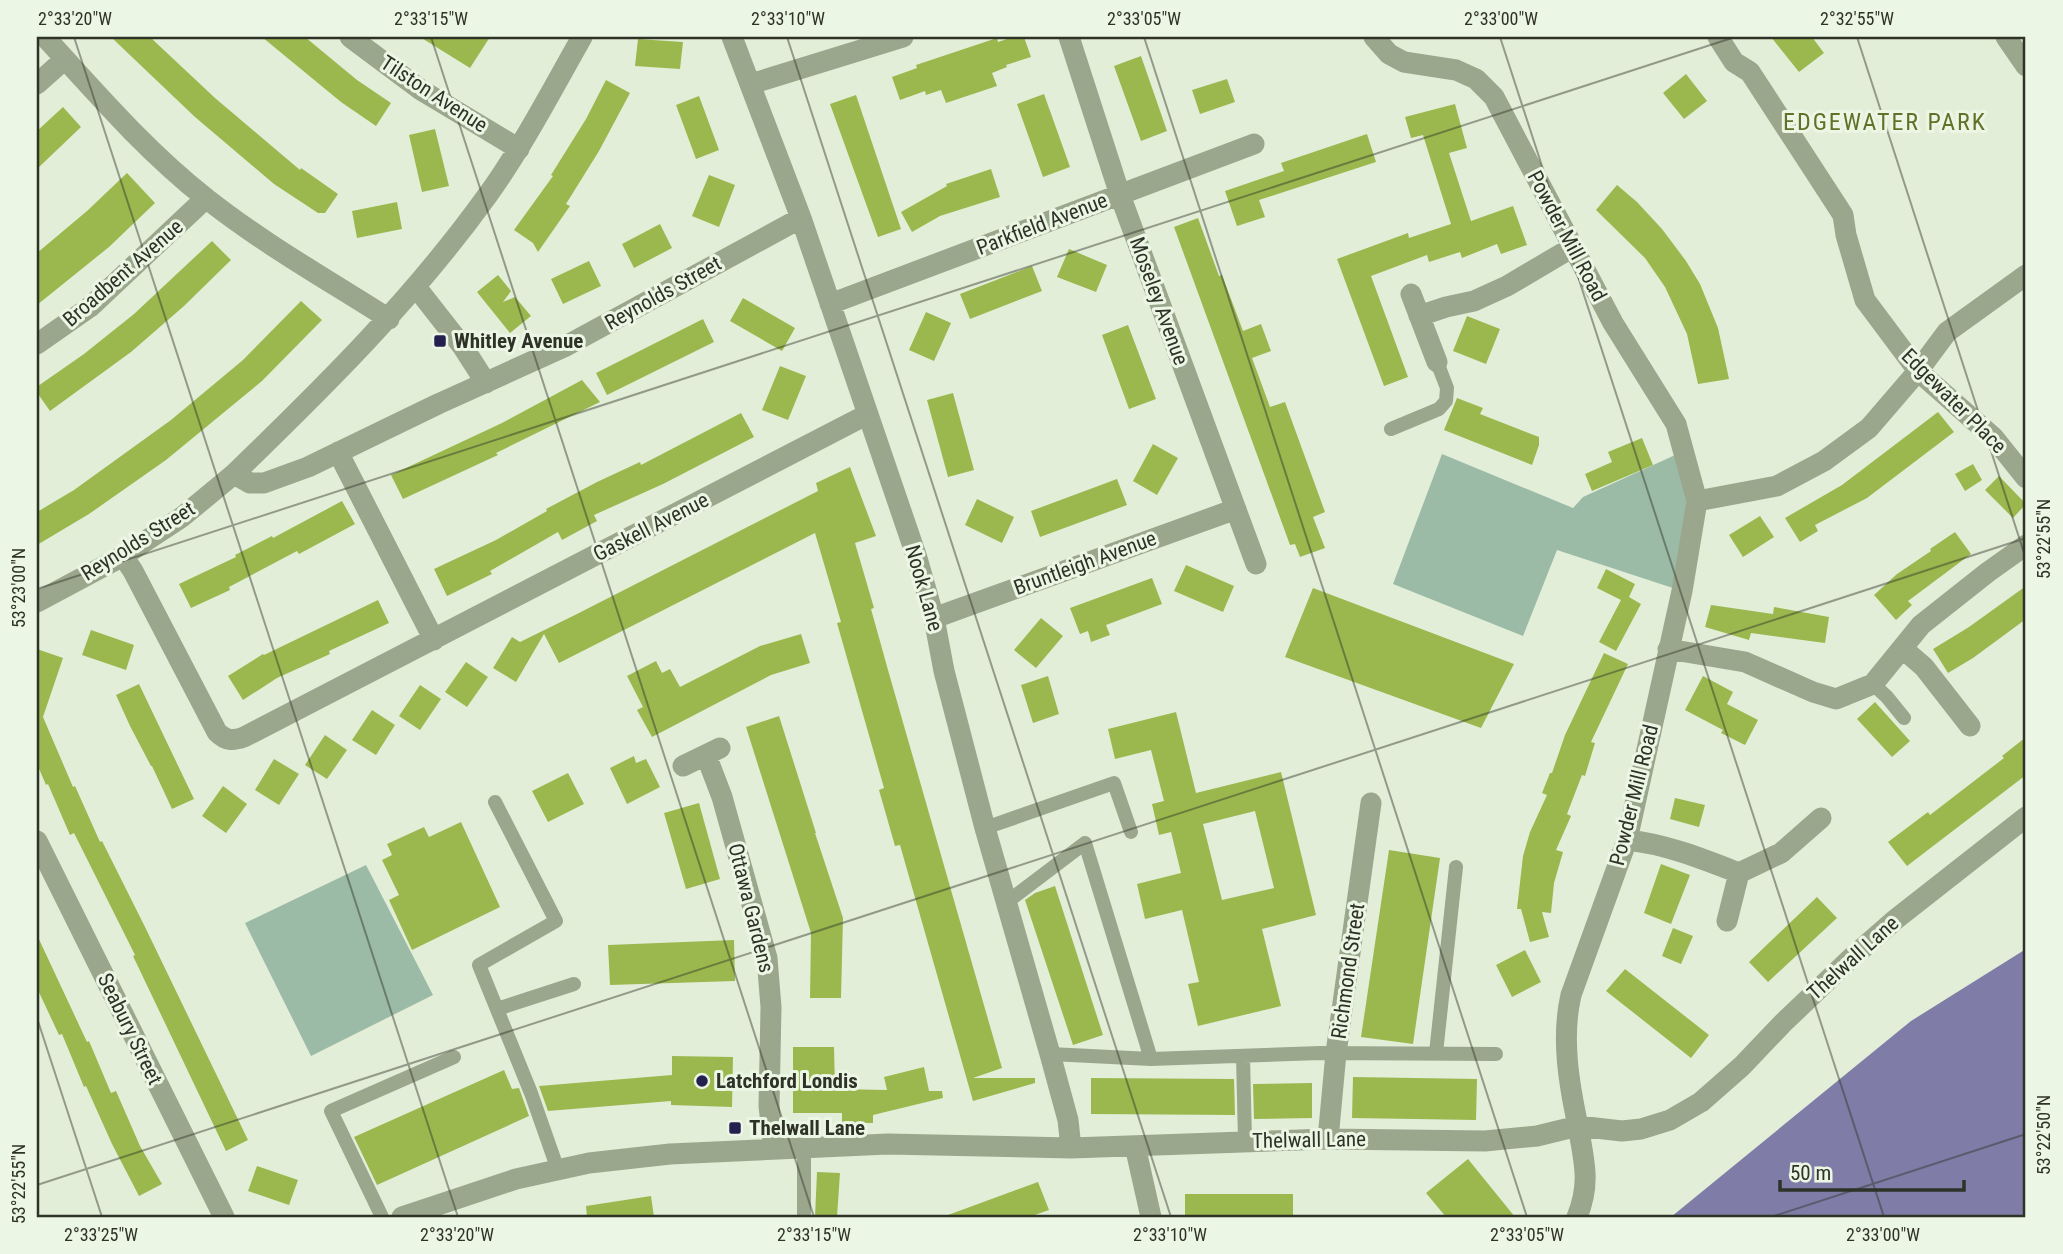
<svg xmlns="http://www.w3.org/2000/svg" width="2063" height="1254" viewBox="0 0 2063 1254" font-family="'Roboto Condensed',sans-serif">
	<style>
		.green { fill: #9bbba7 }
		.water { fill: #7f7ca7 }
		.building { fill: #9bb84e; fill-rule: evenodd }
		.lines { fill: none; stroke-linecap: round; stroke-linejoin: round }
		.lane { stroke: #9ba78d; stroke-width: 14 }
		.street { stroke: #9ba78d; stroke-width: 21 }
		.ticks { fill: none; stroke: #2e3227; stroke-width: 2; stroke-opacity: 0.45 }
		.poi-dot { fill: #25214e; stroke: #ecf6e5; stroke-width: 2.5 }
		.labels { text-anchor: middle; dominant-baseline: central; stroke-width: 6; stroke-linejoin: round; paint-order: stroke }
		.street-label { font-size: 21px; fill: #2e3227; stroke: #ecf6e5 }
		.poi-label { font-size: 21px; font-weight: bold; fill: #2e3227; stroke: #ecf6e5; text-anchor: start }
		.quarter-label { font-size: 24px; letter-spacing: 2px; fill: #5f7228; stroke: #ecf6e5 }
		.neatline { fill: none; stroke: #2e3227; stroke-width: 2.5 }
		.ticks-label { font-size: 18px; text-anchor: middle; fill: #2e3227 }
	</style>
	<rect width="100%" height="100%" fill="#e3eed9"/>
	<path class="green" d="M 1684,451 L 1697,501 L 1682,591 L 1557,550 L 1523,636 L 1393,584 L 1442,454 L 1573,508 L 1583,497 Z
		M 366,865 L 433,995 L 311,1056 L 245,923 Z"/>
	<path class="water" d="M 2026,949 L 2026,1217 L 1671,1217 L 1911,1021 Z"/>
	<path class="building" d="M 111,37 L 150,37 L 215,98 L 300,170 L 301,168 L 338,194 L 325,213 L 318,213 L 274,184 L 195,117 Z
		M 262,37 L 305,37 L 357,80 L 391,103 L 376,126 L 341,102 Z
		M 420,37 L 490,37 L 470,68 Z
		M 1013,37 L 1024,37 L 1031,57 L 1006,65 L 1007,67 L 992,73 L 997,86 L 946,103 L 941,90 L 926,95 L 925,91 L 900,100 L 892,77 L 917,68 L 916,65 L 997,38 L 998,42 Z
		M 1771,37 L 1812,37 L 1824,53 L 1799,72 Z
		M 638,39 L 683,42 L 680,69 L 635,66 Z
		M 1141,56 L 1167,131 L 1141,141 L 1114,66 Z
		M 1686,74 L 1707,101 L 1684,119 L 1663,93 Z
		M 1227,79 L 1235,102 L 1200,114 L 1192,90 Z
		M 606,80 L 630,93 L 599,151 L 566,204 L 570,206 L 538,252 L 533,243 L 514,230 L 553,176 L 551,175 L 586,119 Z
		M 1044,94 L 1070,167 L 1043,177 L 1017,104 Z
		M 856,95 L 901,229 L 878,237 L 830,104 Z
		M 699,96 L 719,150 L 696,159 L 676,105 Z
		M 1455,104 L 1467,148 L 1449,153 L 1471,221 L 1513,206 L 1527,245 L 1501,254 L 1497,244 L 1462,258 L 1460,252 L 1429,262 L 1427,255 L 1371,276 L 1408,377 L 1384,386 L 1337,259 L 1408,233 L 1409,238 L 1451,224 L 1423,135 L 1411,138 L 1405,117 Z
		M 63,107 L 81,127 L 37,169 L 37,131 Z
		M 435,129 L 449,186 L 422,192 L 409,135 Z
		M 1367,134 L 1376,162 L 1259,200 L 1265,217 L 1237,226 L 1225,191 L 1284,171 L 1281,163 Z
		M 991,169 L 1000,197 L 940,216 L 912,232 L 901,212 L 947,186 L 946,184 Z
		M 127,173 L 155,203 L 109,247 L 37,305 L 37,253 L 87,211 Z
		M 709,175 L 735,185 L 719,227 L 692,216 Z
		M 1617,185 L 1637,202 L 1662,229 L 1686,261 L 1700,284 L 1718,328 L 1729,379 L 1698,384 L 1687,334 L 1665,287 L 1645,258 L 1596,210 Z
		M 397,202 L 402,229 L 357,238 L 352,211 Z
		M 1198,218 L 1219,276 L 1222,275 L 1243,331 L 1261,324 L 1271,351 L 1252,358 L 1270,407 L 1285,402 L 1325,512 L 1313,517 L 1325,548 L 1300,557 L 1295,544 L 1290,545 L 1174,227 Z
		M 660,224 L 672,248 L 634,268 L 622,244 Z
		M 212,241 L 231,260 L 184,306 L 131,352 L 50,411 L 38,394 L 38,386 L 84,354 L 134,314 Z
		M 1069,249 L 1107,265 L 1096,292 L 1057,277 Z
		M 589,261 L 601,286 L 563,304 L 551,279 Z
		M 1032,266 L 1042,291 L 970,319 L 960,294 Z
		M 498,275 L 511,291 L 503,302 L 515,297 L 531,316 L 510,333 L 477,292 Z
		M 743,298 L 795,328 L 782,351 L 730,321 Z
		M 301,301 L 322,320 L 262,381 L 166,460 L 89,514 L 37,545 L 37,512 L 74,490 L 171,420 L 243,360 Z
		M 926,312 L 951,323 L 934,361 L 909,350 Z
		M 1467,316 L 1500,329 L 1486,364 L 1453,351 Z
		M 703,319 L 714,342 L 607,395 L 596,373 Z
		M 1128,325 L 1156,399 L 1129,409 L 1102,335 Z
		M 780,366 L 806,376 L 788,420 L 762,410 Z
		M 582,380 L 600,402 L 496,453 L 498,455 L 403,499 L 391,475 L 502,423 Z
		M 953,393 L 974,470 L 948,477 L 927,400 Z
		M 1457,398 L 1483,408 L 1480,414 L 1539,437 L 1539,445 L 1532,465 L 1444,430 Z
		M 1938,412 L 1954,432 L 1867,498 L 1815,525 L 1818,531 L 1800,542 L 1785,518 L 1842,485 Z
		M 741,413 L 754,437 L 663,484 L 594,515 L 597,521 L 562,540 L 558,532 L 490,571 L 492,574 L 447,596 L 434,569 L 496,540 L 547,511 L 546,509 L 597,482 L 640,462 L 641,465 Z
		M 1642,438 L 1653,465 L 1592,491 L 1585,474 L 1612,462 L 1608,452 Z
		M 1153,444 L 1178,458 L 1157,495 L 1133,481 Z
		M 1973,464 L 1982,480 L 1965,491 L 1955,474 Z
		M 850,467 L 876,536 L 855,543 L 874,608 L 871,609 L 888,670 L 1002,1068 L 973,1078 L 1035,1078 L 1035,1083 L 973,1101 L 900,845 L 895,846 L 879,790 L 884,788 L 837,623 L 841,622 L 815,533 L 559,663 L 544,634 L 516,682 L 493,668 L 512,637 L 520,642 L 577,614 L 818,491 L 816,483 Z
		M 1999,476 L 2026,504 L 2013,518 L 1985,490 Z
		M 1117,479 L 1127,505 L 1040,537 L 1031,511 Z
		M 977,499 L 1014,517 L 1002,543 L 965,525 Z
		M 342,501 L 355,524 L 299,554 L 297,551 L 229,587 L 230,590 L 191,608 L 179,584 L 236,557 L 235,555 L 272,536 L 273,538 Z
		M 1760,516 L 1774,537 L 1743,557 L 1729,535 Z
		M 1955,532 L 1971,554 L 1908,601 L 1912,605 L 1896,620 L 1874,595 L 1897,574 L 1931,551 L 1930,549 Z
		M 1186,565 L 1234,586 L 1223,612 L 1174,591 Z
		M 1606,569 L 1635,584 L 1629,597 L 1641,604 L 1616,651 L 1599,642 L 1621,600 L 1597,588 Z
		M 1152,578 L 1162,604 L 1106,625 L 1110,635 L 1091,642 L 1088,631 L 1080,634 L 1070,608 Z
		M 2026,586 L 2026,619 L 1973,658 L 1948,673 L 1933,649 L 1969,627 Z
		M 1313,588 L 1514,664 L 1481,728 L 1285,657 Z
		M 378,600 L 389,623 L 329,651 L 330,654 L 277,678 L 243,700 L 228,676 L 263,654 L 264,655 Z
		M 1711,605 L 1773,614 L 1774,607 L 1829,617 L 1825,643 L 1751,633 L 1749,640 L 1705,627 Z
		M 1041,618 L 1063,636 L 1036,668 L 1014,650 Z
		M 91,630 L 134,645 L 126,670 L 82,655 Z
		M 801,634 L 810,663 L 771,675 L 652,737 L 637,710 L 643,707 L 627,676 L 656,661 L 662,673 L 670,669 L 680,687 L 760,646 Z
		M 37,649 L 63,658 L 43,717 L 73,787 L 75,786 L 100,842 L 102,841 L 146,929 L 248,1140 L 226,1151 L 133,956 L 135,955 L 74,833 L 70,835 L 48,784 L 46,785 L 37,764 Z
		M 1604,653 L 1628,664 L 1591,742 L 1595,743 L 1585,776 L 1582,775 L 1567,814 L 1571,816 L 1556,850 L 1563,852 L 1554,883 L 1551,913 L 1542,912 L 1549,937 L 1530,942 L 1521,909 L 1517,909 L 1523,856 L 1530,832 L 1547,795 L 1542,793 L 1550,773 L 1552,773 L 1565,735 Z
		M 466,662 L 488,677 L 467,707 L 445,692 Z
		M 1048,676 L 1059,714 L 1033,723 L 1021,685 Z
		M 1703,676 L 1733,692 L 1727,704 L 1758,720 L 1745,745 L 1721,733 L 1723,730 L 1685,710 Z
		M 139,684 L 194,799 L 172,809 L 152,766 L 151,766 L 130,726 L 116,695 Z
		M 420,685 L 441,699 L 420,730 L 399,716 Z
		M 1875,702 L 1910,741 L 1892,757 L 1857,719 Z
		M 372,710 L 395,725 L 376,755 L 352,740 Z
		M 1176,712 L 1196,793 L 1281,772 L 1316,915 L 1262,929 L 1281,1006 L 1198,1026 L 1188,984 L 1199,982 L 1182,910 L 1145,919 L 1137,884 L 1181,873 L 1171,832 L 1159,835 L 1152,804 L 1164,801 L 1151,750 L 1115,759 L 1108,729 ZM 1255,811 L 1274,888 L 1222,900 L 1203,824 Z
		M 779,716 L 816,833 L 815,833 L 843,918 L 841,998 L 810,998 L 811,933 L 746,727 Z
		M 325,735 L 347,750 L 327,779 L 305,765 Z
		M 2026,737 L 2026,775 L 1907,866 L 1888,842 L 1928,812 L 1930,815 L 2004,758 L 2002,756 Z
		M 634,756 L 636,763 L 646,759 L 660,787 L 627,804 L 610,768 Z
		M 274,759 L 299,774 L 279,805 L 255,790 Z
		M 568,773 L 584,804 L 548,822 L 532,791 Z
		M 223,786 L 247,804 L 226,833 L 202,816 Z
		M 1675,798 L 1705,805 L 1699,827 L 1670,819 Z
		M 699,803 L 720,879 L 686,889 L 664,813 Z
		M 461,822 L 500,907 L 412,950 L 389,900 L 399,895 L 382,860 L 392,855 L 387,844 L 424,827 L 429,837 Z
		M 1389,850 L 1440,858 L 1413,1044 L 1361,1037 Z
		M 1661,864 L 1690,875 L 1671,924 L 1644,913 Z
		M 1055,886 L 1103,1035 L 1073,1045 L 1025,900 L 1035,893 Z
		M 1817,897 L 1837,918 L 1768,982 L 1749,962 Z
		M 1673,928 L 1693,936 L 1681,964 L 1662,956 Z
		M 37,935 L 87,1042 L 89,1041 L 111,1093 L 116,1091 L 140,1146 L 162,1184 L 139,1196 L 112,1144 L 86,1086 L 84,1087 L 62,1034 L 59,1035 L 37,988 Z
		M 734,940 L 735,981 L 610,985 L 608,945 Z
		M 1525,950 L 1541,982 L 1512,997 L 1496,965 Z
		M 1625,969 L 1709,1035 L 1691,1058 L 1606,991 Z
		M 793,1047 L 834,1047 L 835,1089 L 887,1090 L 884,1077 L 924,1067 L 929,1091 L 942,1091 L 943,1098 L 873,1115 L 873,1123 L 842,1123 L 842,1113 L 793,1113 Z
		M 672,1056 L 733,1057 L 732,1107 L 671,1105 L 671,1101 L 548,1111 L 539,1086 L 672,1075 Z
		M 504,1070 L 512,1089 L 519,1088 L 529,1116 L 377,1185 L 354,1137 Z
		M 1353,1077 L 1477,1079 L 1476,1120 L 1352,1118 Z
		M 1091,1078 L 1234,1079 L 1235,1115 L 1091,1114 Z
		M 1312,1083 L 1312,1118 L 1254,1119 L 1253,1084 Z
		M 1468,1159 L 1515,1217 L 1446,1217 L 1426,1193 Z
		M 257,1166 L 298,1180 L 289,1205 L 248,1191 Z
		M 817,1172 L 840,1173 L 837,1217 L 815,1217 Z
		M 1038,1182 L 1049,1210 L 1029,1217 L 948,1217 L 948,1215 Z
		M 1185,1194 L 1293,1194 L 1293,1217 L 1185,1217 Z
		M 651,1196 L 654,1217 L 587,1217 L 586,1206 Z"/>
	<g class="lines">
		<path class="lane" d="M 1391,429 L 1439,409 L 1446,401 L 1447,388 L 1437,362
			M 1873,684 L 1887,697 L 1904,718
			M 495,802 L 556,921 L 479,965 L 531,1093 L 558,1170
			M 985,828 L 1114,783 L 1131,832
			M 1007,902 L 1085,843 L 1151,1059
			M 497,1009 L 574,984
			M 1436,1053 L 1456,867
			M 1050,1054 L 1151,1059 L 1320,1053 L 1496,1054
			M 1243,1056 L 1245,1141
			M 382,1217 L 331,1111 L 454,1057
			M 804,1217 L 804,1148"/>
		<path class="street" d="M 45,37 C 96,93 147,152 207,199 C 264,244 328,280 389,319
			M 350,37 L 421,90 L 519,149
			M 732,37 L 801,218 L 917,558 L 934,618 L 944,671 L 985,828 L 1050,1054 L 1068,1120 L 1071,1148
			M 1069,37 L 1120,195 L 1256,564
			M 1374,37 L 1389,54 L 1404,62 L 1456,70 L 1476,79 L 1494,97 L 1613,323 L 1676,424 L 1697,501 L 1682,591 L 1627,840 L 1571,995 C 1561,1038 1569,1084 1578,1126 C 1584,1161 1591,1183 1577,1217
			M 1718,37 L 1734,62 L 1750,72 L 1843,215 L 1846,235 L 1865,300 L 1918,371 L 1994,438 L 2026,478
			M 2006,37 L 2026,66
			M 37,84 L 65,59
			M 751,84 L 903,37
			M 416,287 L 463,347 L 486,383
			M 1411,294 L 1437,362
			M 830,304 L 1254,144
			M 1419,316 L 1446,307 L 1474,301 L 1507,286 L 1573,247
			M 37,344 L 90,307 L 206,198
			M 338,452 L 434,640
			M 234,474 C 326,385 412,300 487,196 C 523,146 552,90 582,37
			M 1697,501 L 1777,486 L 1824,461 L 1869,428 L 1918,371 L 1947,332 L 2026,275
			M 123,556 L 133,571 L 217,732 C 226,741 233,741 244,737 L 868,414
			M 37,602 L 123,556 L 182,517 L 234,474 L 250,483 L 264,483 L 308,467 L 438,404 L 564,347 L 801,218
			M 934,618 L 1236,509
			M 1902,648 L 1924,667 L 1970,726
			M 1668,649 L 1745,662 L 1813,692 L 1836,699 L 1873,684 L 1921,625 L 1988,572 L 2026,545
			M 706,755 L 722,797 L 767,958 L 771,1007 L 769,1106 L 774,1149
			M 683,766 L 720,748
			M 1627,840 C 1666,844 1703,859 1739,873 L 1727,921
			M 37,841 L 224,1217
			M 1739,873 L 1781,853 L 1821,818
			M 1328,1139 L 1336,1053 L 1371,803
			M 1135,1146 L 1151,1217
			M 402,1217 L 516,1179 L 589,1163 L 670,1154 L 888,1144 L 1071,1148 L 1328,1139 L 1485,1141 L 1537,1136 L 1578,1126 L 1622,1131 L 1641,1129 L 1670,1120 L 1701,1102 L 1742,1066 L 1783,1023 L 1848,961 L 1896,919 L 2026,817"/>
	</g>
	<path class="ticks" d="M 74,37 L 458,1217M 431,37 L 814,1217M 787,37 L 1171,1217M 1144,37 L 1527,1217M 1500,37 L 1884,1217M 1857,37 L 2026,559M 37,589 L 1735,37M 37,1018 L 102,1217M 37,1185 L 2026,538M 1771,1217 L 2026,1134"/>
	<g class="poi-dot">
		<rect x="433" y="334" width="14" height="14" rx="3.5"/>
		<circle cx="702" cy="1081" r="7"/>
		<rect x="728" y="1121" width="14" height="14" rx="3.5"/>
	</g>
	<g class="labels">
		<g class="street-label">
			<text transform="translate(434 94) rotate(33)">Tilston Avenue</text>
			<text transform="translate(1042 224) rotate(-21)">Parkfield Avenue</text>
			<text transform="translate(1567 236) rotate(62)">Powder Mill Road</text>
			<text transform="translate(123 273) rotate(-41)">Broadbent Avenue</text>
			<text transform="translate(663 293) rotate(-29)">Reynolds Street</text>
			<text transform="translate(1159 301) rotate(70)">Moseley Avenue</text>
			<text transform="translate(1954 401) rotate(45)">Edgewater Place</text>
			<text transform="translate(651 527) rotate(-27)">Gaskell Avenue</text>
			<text transform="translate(138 541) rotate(-32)">Reynolds Street</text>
			<text transform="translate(1085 563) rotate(-20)">Bruntleigh Avenue</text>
			<text transform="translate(924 588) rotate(74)">Nook Lane</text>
			<text transform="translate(1634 795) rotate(-76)">Powder Mill Road</text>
			<text transform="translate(751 908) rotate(76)">Ottawa Gardens</text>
			<text transform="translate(1853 958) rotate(-42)">Thelwall Lane</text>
			<text transform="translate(1348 971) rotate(-82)">Richmond Street</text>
			<text transform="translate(130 1029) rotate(64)">Seabury Street</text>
			<text transform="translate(1309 1140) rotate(-1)">Thelwall Lane</text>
		</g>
		<g class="poi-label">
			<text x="454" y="341">Whitley Avenue</text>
			<text x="716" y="1081">Latchford Londis</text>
			<text x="749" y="1128">Thelwall Lane</text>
		</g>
		<g class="quarter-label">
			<text x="1885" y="122">EDGEWATER PARK</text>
		</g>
	</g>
	<rect width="2063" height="1254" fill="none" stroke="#ecf6e5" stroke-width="77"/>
	<path d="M1780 1180v10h184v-10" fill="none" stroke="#2e3227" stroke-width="3.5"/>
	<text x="1790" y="1180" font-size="21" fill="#2e3227" stroke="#ecf6e5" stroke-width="5" paint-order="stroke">50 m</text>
	<rect x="38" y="38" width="1986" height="1178" class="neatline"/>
	<g class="ticks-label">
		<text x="75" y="25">2°33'20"W</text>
		<text x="431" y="25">2°33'15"W</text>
		<text x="788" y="25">2°33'10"W</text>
		<text x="1144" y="25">2°33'05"W</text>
		<text x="1501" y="25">2°33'00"W</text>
		<text x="1857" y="25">2°32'55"W</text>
		<text transform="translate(2044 539) rotate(-90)" y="6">53°22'55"N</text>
		<text transform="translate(19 588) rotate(-90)" y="6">53°23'00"N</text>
		<text transform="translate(2044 1135) rotate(-90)" y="6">53°22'50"N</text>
		<text transform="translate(19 1184) rotate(-90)" y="6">53°22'55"N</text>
		<text x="101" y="1241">2°33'25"W</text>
		<text x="457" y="1241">2°33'20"W</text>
		<text x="814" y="1241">2°33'15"W</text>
		<text x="1170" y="1241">2°33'10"W</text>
		<text x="1527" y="1241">2°33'05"W</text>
		<text x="1883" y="1241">2°33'00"W</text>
	</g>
</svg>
